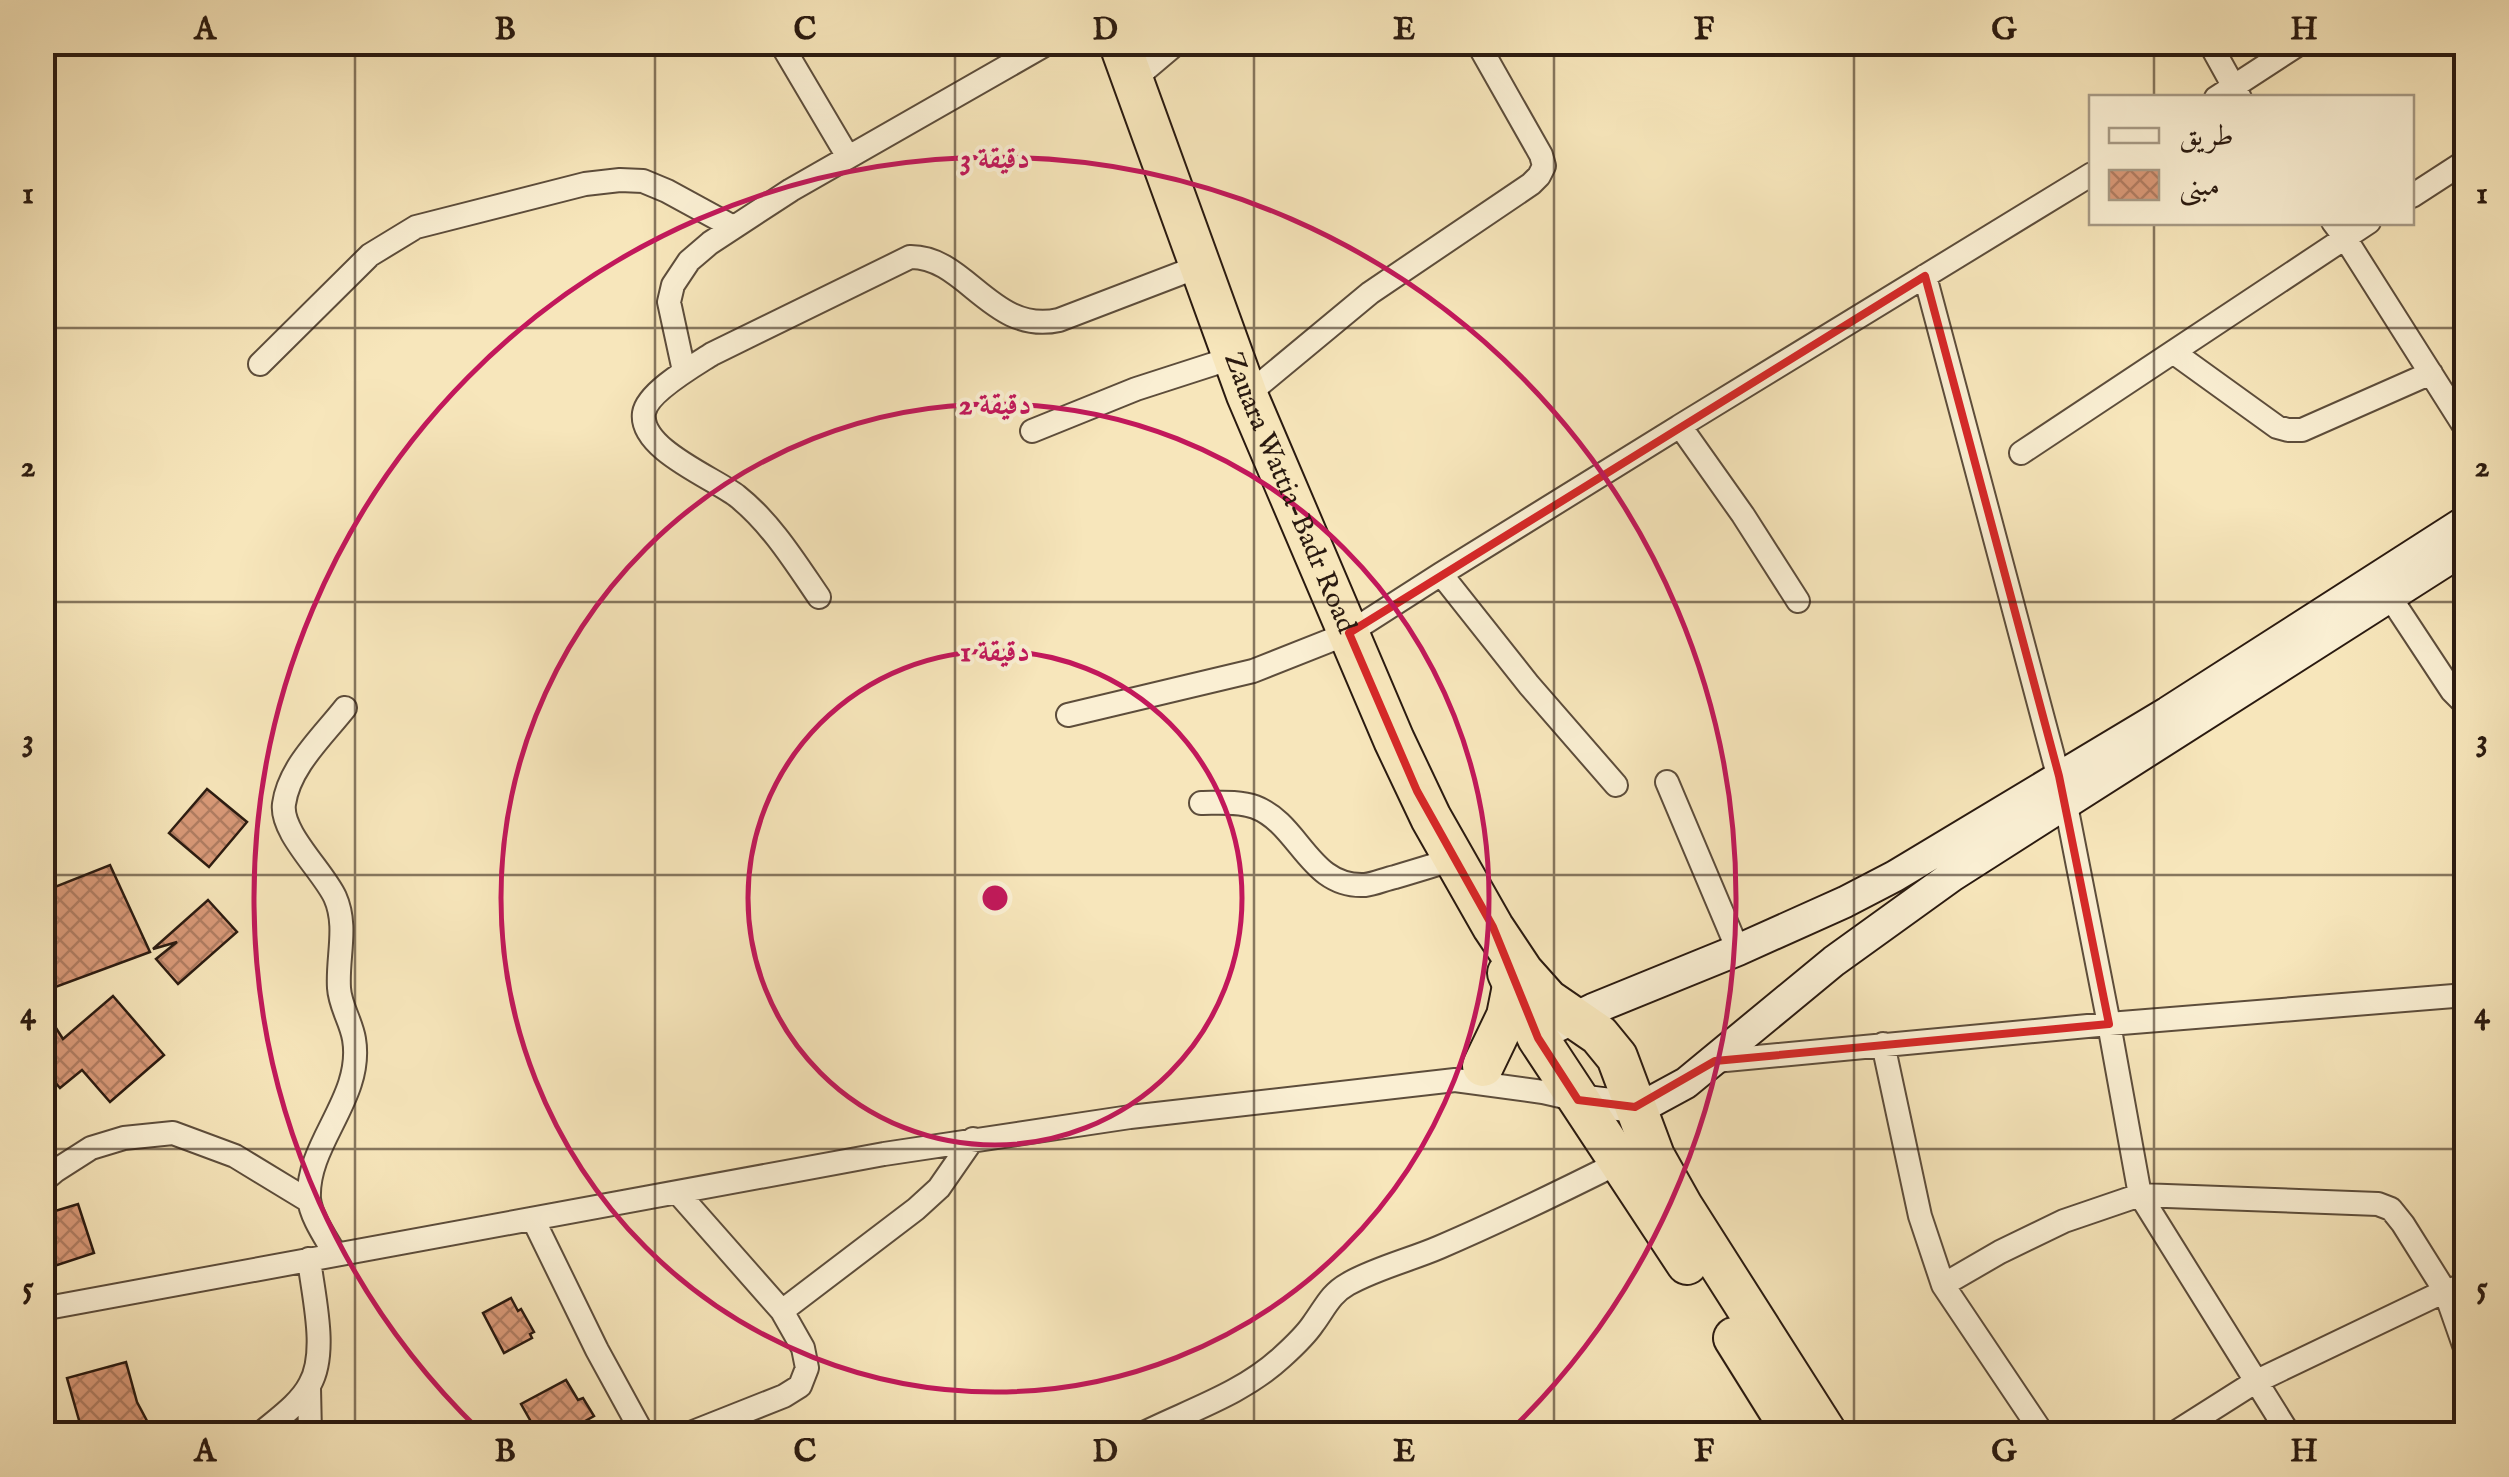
<svg xmlns="http://www.w3.org/2000/svg" width="2509" height="1477" viewBox="0 0 2509 1477" font-family="'IM FELL English',Amiri,serif">
	<style>
		.building { fill: url(#building-cross-hatch); stroke: #2a1a10; stroke-width: 2.5 }
		.lines { fill: none; stroke-linecap: round; stroke-linejoin: round }
		.street-casing { stroke: #5d4d3b; stroke-width: 26 }
		.secondary-casing { stroke: #2a1a10; stroke-width: 34 }
		.highway-casing { stroke: #2a1a10; stroke-width: 44 }
		.street { stroke: #faefd3; stroke-width: 22 }
		.secondary { stroke: #faefd3; stroke-width: 30 }
		.highway { stroke: #f7e6bb; stroke-width: 40 }
		.marked { fill: none; stroke: #d62828; stroke-width: 8; stroke-linejoin: round }
		.grid { fill: none; stroke: #2a1a10; stroke-width: 2.5; stroke-opacity: 0.55 }
		.ring { fill: none; stroke: #c2185b; stroke-width: 5 }
		.labels { text-anchor: middle; dominant-baseline: central; stroke-width: 8; stroke-linejoin: round; paint-order: stroke }
		.street-label { font-size: 28px; fill: #2a1a10; stroke: #faefd3 }
		.centre { fill: #c2185b; stroke: #faefd3; stroke-width: 5 }
		.ring-label { font-size: 30px; text-anchor: middle; font-weight: bold; fill: #c2185b; stroke: #faefd3; stroke-width: 8; stroke-linejoin: round; paint-order: stroke }
		.neatline { fill: none; stroke: #2a1a10; stroke-width: 4 }
		.grid-label { font-size: 32px; text-anchor: middle; font-weight: bold; fill: #2a1a10 }
	</style>
	<defs>
		<pattern id="building-cross-hatch" width="8" height="8" patternUnits="userSpaceOnUse" patternTransform="scale(2.5)"><rect width="8" height="8" fill="#d99978"/><path d="M0 0l8 8M0 8l8-8" fill="none" stroke="#b07c61"/></pattern>
	</defs>
	<rect width="100%" height="100%" fill="#f7e6bb"/>
	<filter id="stains"><feTurbulence type="fractalNoise" baseFrequency=".002" numOctaves="4"/><feColorMatrix values="0 0 0 0 .2 0 0 0 0 .09 0 0 0 0 .02 0 0 0 .5 -.17"/></filter>
	<radialGradient id="worn" r=".72"><stop offset=".6" stop-color="#630" stop-opacity="0"/><stop offset="1" stop-color="#630" stop-opacity=".3"/></radialGradient>
	<path class="building" d="M 207,789 L 247,822 L 209,867 L 169,833 Z
		M 110,865 L 150,952 L 42,992 L 42,892 Z
		M 208,900 L 237,932 L 178,984 L 156,959 L 177,942 L 153,949 Z
		M 113,996 L 164,1055 L 110,1102 L 82,1070 L 60,1088 L 42,1067 L 42,1006 L 63,1039 Z
		M 78,1204 L 94,1253 L 42,1270 L 42,1215 Z
		M 511,1298 L 518,1311 L 521,1309 L 534,1332 L 530,1334 L 532,1338 L 504,1353 L 483,1313 Z
		M 126,1362 L 137,1402 L 154,1434 L 83,1434 L 67,1378 Z
		M 566,1380 L 578,1400 L 583,1398 L 594,1416 L 562,1434 L 538,1434 L 521,1404 Z"/>
	<g class="lines">
		<g class="street-casing">
			<path id="street" d="M 780,42 L 848,157
				M 2209,42 L 2240,98
				M 1133,80 L 1178,42
				M 2216,98 L 2302,42
				M 2412,196 L 2466,161
				M 2333,222 L 2345,238 L 2466,429
				M 1925,276 L 2066,805 L 2109,1024 L 2140,1195 L 2289,1434
				M 2173,352 L 2277,427 L 2288,430 L 2302,430 L 2431,373
				M 260,364 L 370,255 L 416,227 L 585,184 L 620,180 L 643,181 L 667,191 L 733,227
				M 684,371 L 669,302 L 673,285 L 689,261 L 710,243 L 791,190 L 1050,42
				M 1247,395 L 1370,293 L 1531,184 L 1539,176 L 1544,166 L 1541,155 L 1477,42
				M 1680,426 L 2092,174
				M 1032,431 L 1136,389 L 1232,358
				M 2021,453 L 2369,222
				M 1441,574 L 1529,685 L 1616,785
				M 819,597 C 795,562 771,523 737,496 C 714,478 639,449 644,413 C 647,392 695,365 712,354 L 910,257 C 966,256 992,335 1059,320 L 1200,266
				M 2390,597 L 2452,691 L 2466,705
				M 1068,715 L 1253,671 L 1349,633 L 1441,574 L 1680,426 L 1743,515 L 1798,601
				M 1667,782 L 1738,950
				M 1201,803 C 1218,803 1239,801 1255,807 C 1300,824 1309,888 1365,885 C 1375,884 1385,879 1395,877 C 1415,871 1435,865 1454,859
				M 1883,1044 L 1920,1216 L 1943,1285 L 2043,1434
				M 1715,1061 L 2109,1024 L 2466,995
				M 42,1182 L 55,1171 L 91,1148 L 124,1138 L 173,1133 L 235,1156 L 309,1201
				M 678,1193 L 782,1311 L 803,1348 L 807,1368 L 800,1386 L 784,1396 L 688,1434
				M 533,1219 L 597,1350 L 643,1434
				M 335,1254 C 326,1238 311,1217 309,1199 C 306,1143 364,1098 354,1039 C 351,1021 340,1006 339,988 C 337,957 348,926 335,897 C 323,871 280,832 284,804 C 289,767 323,736 345,708
				M 1943,1285 L 2000,1252 L 2064,1221 L 2140,1195 L 2378,1204 L 2391,1209 L 2403,1224 L 2445,1291 L 2466,1351
				M 42,1309 L 884,1154 L 1130,1117 L 1455,1080 L 1543,1092 L 1578,1100
				M 782,1311 L 916,1209 L 939,1188 L 973,1139
				M 309,1388 L 310,1434
				M 260,1434 C 276,1420 300,1404 310,1384 C 328,1352 313,1295 309,1259
				M 1142,1434 C 1190,1410 1242,1394 1282,1357 C 1293,1347 1305,1336 1313,1324 C 1325,1308 1330,1294 1348,1284 C 1376,1268 1410,1260 1440,1247 C 1501,1221 1560,1192 1620,1162
				M 2173,1434 L 2255,1382 L 2445,1291 L 2466,1285"/>
		</g>
		<g class="secondary-casing">
			<path id="secondary" d="M 1558,1026 L 1593,1009 L 1738,950 L 1845,902 L 1895,876 L 2168,712 L 2466,521
				M 1578,1100 L 1635,1107 L 1651,1102 L 1686,1083 L 1834,961 L 1952,876 L 2466,548"/>
		</g>
		<g class="highway-casing">
			<g id="highway">
				<path id="s1" d="M 1119,42 L 1247,395 L 1394,740 L 1431,818 L 1493,927 L 1523,972 L 1548,1000 L 1599,1035 L 1617,1057 L 1654,1156 L 1682,1206 L 1827,1434"/>
				<path d="M 1508,973 L 1538,1038 L 1687,1264"/>
				<path d="M 1483,1066 L 1507,1016 L 1513,986"/>
				<path d="M 1734,1338 L 1794,1434"/>
			</g>
		</g>
		<use href="#street" class="street"/>
		<use href="#secondary" class="secondary"/>
		<use href="#highway" class="highway"/>
	</g>
	<path class="marked" d="M 1925,276 L 2059,776 L 2109,1024 L 1715,1061 L 1635,1107 L 1578,1100 L 1538,1038 L 1493,927 L 1417,791 L 1349,633 Z"/>
	<path class="grid" d="M 355,42 L 355,1434M 655,42 L 655,1434M 955,42 L 955,1434M 1254,42 L 1254,1434M 1554,42 L 1554,1434M 1854,42 L 1854,1434M 2154,42 L 2154,98M 2154,222 L 2154,1434M 42,328 L 2466,328M 42,602 L 2466,602M 42,875 L 2466,875M 42,1149 L 2466,1149"/>
	<g class="ring">
		<circle cx="995" cy="898" r="247"/>
		<circle cx="995" cy="898" r="494"/>
		<path d="M480 1431A741 741 0 1 1 1510 1431"/>
	</g>
	<g class="labels">
		<g class="street-label">
			<text stroke="none"><textPath href="#s1" startOffset="482">Zauara Wattia-Badr Road</textPath></text>
		</g>
	</g>
	<circle cx="995" cy="898" r="15" class="centre"/>
	<g class="ring-label">
		<text x="995" y="168">3 دقيقة</text>
		<text x="995" y="414">2 دقيقة</text>
		<text x="995" y="661">1 دقيقة</text>
	</g>
	<rect width="2509" height="1477" fill="none" stroke="#f7e6bb" stroke-width="110"/>
	<rect x="2089" y="95" width="325" height="130" fill="#faefd3" stroke="#a79a85" stroke-width="2.5"/>
	<rect x="2109" y="128" width="50" height="15" fill="#faefd3" stroke="#a79a85" stroke-width="2.5"/>
	<text x="2179" y="145" font-size="30" fill="#2a1a10">طريق</text>
	<rect x="2109" y="170" width="50" height="30" fill="url(#building-cross-hatch)" stroke="#a79a85" stroke-width="2.5"/>
	<text x="2179" y="195" font-size="30" fill="#2a1a10">مبنى</text>
	<rect x="55" y="55" width="2399" height="1367" class="neatline"/>
	<g class="grid-label">
		<text x="205" y="39">A</text>
		<text x="505" y="39">B</text>
		<text x="805" y="39">C</text>
		<text x="1105" y="39">D</text>
		<text x="1404" y="39">E</text>
		<text x="1704" y="39">F</text>
		<text x="2004" y="39">G</text>
		<text x="2304" y="39">H</text>
		<text x="28" y="203">1</text>
		<text x="2482" y="203">1</text>
		<text x="28" y="476">2</text>
		<text x="2482" y="476">2</text>
		<text x="28" y="750">3</text>
		<text x="2482" y="750">3</text>
		<text x="28" y="1023">4</text>
		<text x="2482" y="1023">4</text>
		<text x="28" y="1297">5</text>
		<text x="2482" y="1297">5</text>
		<text x="205" y="1461">A</text>
		<text x="505" y="1461">B</text>
		<text x="805" y="1461">C</text>
		<text x="1105" y="1461">D</text>
		<text x="1404" y="1461">E</text>
		<text x="1704" y="1461">F</text>
		<text x="2004" y="1461">G</text>
		<text x="2304" y="1461">H</text>
	</g>
	<rect width="100%" height="100%" filter="url(#stains)"/>
	<rect width="100%" height="100%" fill="url(#worn)"/>
</svg>
